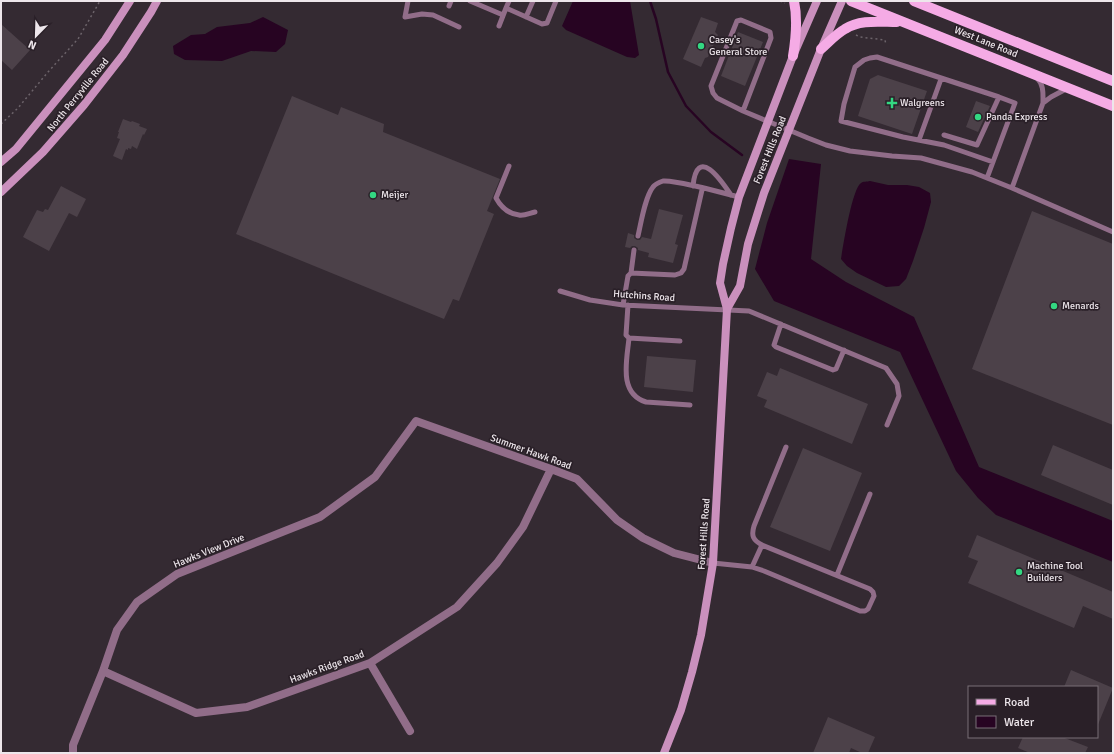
<svg xmlns="http://www.w3.org/2000/svg" width="1114" height="754" viewBox="0 0 1114 754" font-family="Signika,sans-serif">
	<style>
		.water { fill: #270422 }
		.lines { fill: none; stroke-linecap: round; stroke-linejoin: round }
		.stream { stroke: #270422; stroke-width: 2.5 }
		.building { fill: #4c4149 }
		.path { stroke: #6c636a; stroke-width: 1.5; stroke-dasharray: 2 3; stroke-linecap: butt }
		.lane { stroke: #916d89; stroke-width: 5 }
		.street { stroke: #916d89; stroke-width: 8 }
		.secondary { stroke: #ca90bd; stroke-width: 8 }
		.primary { stroke: #f5abe5; stroke-width: 10 }
		.poi-dot { fill: #33d882; stroke: #2a2028; stroke-width: 1.5 }
		.labels { text-anchor: middle; dominant-baseline: central; stroke-width: 3.5; stroke-linejoin: round; paint-order: stroke }
		.poi-label { font-size: 10px; fill: #ede6eb; stroke: #2a2028; text-anchor: start }
		.street-label { font-size: 10px; fill: #ede6eb; stroke: #2a2028 }
	</style>
	<rect width="100%" height="100%" fill="#342a32"/>
	<path class="water" d="M 573,1 L 630,1 L 639,55 L 635,58 L 627,57 L 566,30 L 562,26 Z
		M 263,17 L 288,30 L 285,44 L 276,52 L 251,51 L 222,61 L 185,60 L 174,54 L 173,46 L 191,35 L 205,34 L 217,27 L 250,23 Z
		M 789,159 L 821,164 L 811,259 L 846,282 L 914,317 L 979,467 L 1113,521 L 1113,562 L 996,515 L 978,498 L 956,471 L 900,352 L 774,301 L 755,269 L 767,223 Z
		M 870,181 L 888,185 L 907,185 L 919,187 L 930,193 L 931,202 L 924,228 L 913,261 L 906,279 L 899,286 L 886,287 L 857,273 L 847,266 L 841,259 C 843,246 852,189 861,183 C 863,181 867,182 870,181 Z"/>
	<g class="lines">
		<path class="stream" d="M 650,1 L 656,19 L 668,72 L 686,106 L 711,132 L 742,155"/>
	</g>
	<path class="building" d="M 701,17 L 718,23 L 715,32 L 718,35 L 708,57 L 705,58 L 701,67 L 683,59 Z
		M 1,24 L 30,50 L 12,70 L 1,60 Z
		M 738,32 L 763,42 L 745,86 L 721,76 Z
		M 878,75 L 927,91 L 912,134 L 858,116 L 870,79 Z
		M 292,96 L 338,115 L 341,107 L 384,124 L 383,132 L 500,179 L 487,211 L 494,214 L 459,301 L 453,299 L 444,319 L 236,234 Z
		M 976,101 L 990,106 L 978,132 L 966,127 Z
		M 123,119 L 131,122 L 132,121 L 140,124 L 139,126 L 147,129 L 144,135 L 143,134 L 137,149 L 132,146 L 131,149 L 128,148 L 128,150 L 126,149 L 122,160 L 113,156 L 120,139 L 117,138 L 119,132 L 118,132 Z
		M 61,186 L 86,199 L 77,217 L 69,213 L 49,251 L 23,237 L 37,210 L 43,212 L 45,209 L 48,210 Z
		M 659,209 L 683,215 L 675,244 L 678,245 L 673,263 L 648,257 L 649,253 L 638,250 L 638,248 L 635,246 L 632,246 L 630,248 L 625,247 L 628,233 L 634,235 L 634,238 L 637,240 L 640,240 L 642,237 L 651,239 Z
		M 1032,211 L 1113,244 L 1113,425 L 972,369 Z
		M 647,356 L 696,360 L 693,392 L 644,387 Z
		M 780,368 L 868,404 L 852,444 L 764,407 L 767,400 L 757,396 L 767,372 L 777,376 Z
		M 1053,445 L 1113,470 L 1113,505 L 1041,475 Z
		M 803,448 L 862,473 L 830,551 L 770,527 Z
		M 977,535 L 1113,592 L 1113,619 L 1083,606 L 1074,628 L 968,583 L 978,561 L 968,557 Z
		M 1071,670 L 1113,688 L 1097,727 L 1097,687 L 1064,687 Z
		M 828,717 L 875,737 L 868,753 L 862,753 L 851,748 L 849,753 L 813,753 Z
		M 1023,737 L 1062,737 L 1088,747 L 1085,753 L 1030,753 L 1018,748 Z"/>
	<g class="lines">
		<path class="path" d="M 780,1 L 785,3
			M 856,35 L 860,37 L 885,40 L 886,45
			M 1,124 L 18,108 L 48,72 L 78,39 L 100,1"/>
		<path class="lane" d="M 408,1 L 405,17 L 422,14 L 433,15 L 459,27
			M 470,1 L 503,15
			M 449,6 L 451,1
			M 506,8 L 509,1
			M 526,17 L 533,1
			M 499,26 L 506,8 L 542,24 L 547,23 L 556,1
			M 1043,103 L 1051,97 L 1068,88
			M 743,111 L 771,38 L 770,32 L 741,20 L 737,21 L 711,86 L 713,93 L 717,98 L 743,111 L 808,138 L 826,145 L 850,151 L 892,156 L 921,158 L 972,172 L 1012,188 L 1113,232
			M 944,135 L 977,145 L 999,97
			M 919,140 L 941,79
			M 509,166 L 496,198 C 501,207 509,214 519,215 C 524,216 530,213 535,212
			M 987,178 L 1015,103 L 999,97 L 877,57 L 870,58 L 864,60 L 855,67 L 844,104 L 841,121 L 903,137 L 944,145 L 993,162
			M 693,186 C 697,145 721,180 731,195
			M 1012,188 L 1043,103 C 1043,94 1044,85 1037,78
			M 638,236 C 641,223 645,197 653,187 C 655,184 660,182 663,181 C 673,180 693,186 704,188
			M 631,273 L 634,250
			M 560,291 L 590,300 L 623,305 L 749,311 L 886,368 L 897,384 L 899,396 L 887,425
			M 623,305 L 628,276 L 631,273 L 675,275 L 681,273 L 684,269 L 702,190 L 704,188 L 739,197
			M 628,305 L 626,335 L 629,338 L 680,341
			M 781,324 L 774,345 L 776,347 L 833,370 L 836,369 L 844,350
			M 629,338 C 627,360 618,393 646,402 L 690,405
			M 713,563 L 752,567 L 764,571 L 860,611 L 865,611 L 868,609 L 874,596 L 873,592 L 870,589 L 762,545
			M 752,567 L 762,545 C 753,540 751,536 754,526 L 786,447
			M 837,575 L 870,494"/>
		<path class="street" d="M 370,663 L 410,731
			M 103,671 L 196,713 L 247,707 L 370,663 L 457,607 L 497,563 L 523,527 L 551,469
			M 73,753 L 73,745 L 103,671 L 117,630 L 137,602 L 177,574 L 320,517 L 375,477 L 416,421 L 551,469 L 577,479 L 617,520 L 643,538 L 674,553 L 713,563"/>
		<path class="secondary" d="M 1,162 L 16,149 L 105,40 L 130,1
			M 1,192 L 43,152 L 84,105 L 123,55 L 151,12 L 157,1
			M 727,309 L 740,286 L 748,244 L 764,193 L 821,49 L 842,1
			M 664,753 L 681,710 L 692,672 L 701,635 L 713,563 L 727,309 L 720,283 L 723,264 L 731,228 L 739,197 L 793,56 L 817,1"/>
		<path class="primary" d="M 851,1 L 1113,106
			M 914,1 L 1113,81
			M 821,49 C 829,42 836,34 845,29 C 860,19 880,22 897,22
			M 793,56 C 796,38 798,20 794,1"/>
	</g>
	<g class="poi-dot">
		<circle cx="701" cy="46" r="4"/>
		<path d="M890 97h4v4h4v4h-4v4h-4v-4h-4v-4h4z"/>
		<circle cx="978" cy="117" r="4"/>
		<circle cx="373" cy="195" r="4"/>
		<circle cx="1054" cy="306" r="4"/>
		<circle cx="1019" cy="572" r="4"/>
	</g>
	<g class="labels">
		<g class="poi-label">
			<text x="709" y="40">Casey's<tspan x="709" dy="12">General Store</tspan></text>
			<text x="900" y="103">Walgreens</text>
			<text x="986" y="117">Panda Express</text>
			<text x="381" y="195">Meijer</text>
			<text x="1062" y="306">Menards</text>
			<text x="1027" y="566">Machine Tool<tspan x="1027" dy="12">Builders</tspan></text>
		</g>
		<g class="street-label">
			<text transform="translate(986 42) rotate(22)">West Lane Road</text>
			<text transform="translate(78 95) rotate(-51)">North Perryville Road</text>
			<text transform="translate(770 150) rotate(-68)">Forest Hills Road</text>
			<text transform="translate(644 296) rotate(4)">Hutchins Road</text>
			<text transform="translate(531 452) rotate(20)">Summer Hawk Road</text>
			<text transform="translate(704 534) rotate(-86)">Forest Hills Road</text>
			<text transform="translate(209 551) rotate(-22)">Hawks View Drive</text>
			<text transform="translate(327 667) rotate(-20)">Hawks Ridge Road</text>
		</g>
	</g>
	<rect width="1114" height="754" fill="none" stroke="#ede6eb" stroke-width="4"/>
	<rect x="968" y="686" width="130" height="52" fill="#2a2028" stroke="#786f76"/>
	<rect x="976" y="699" width="20" height="6" fill="#f5abe5" stroke="#786f76"/>
	<text x="1004" y="706" font-size="12" fill="#ede6eb">Road</text>
	<rect x="976" y="716" width="20" height="12" fill="#270422" stroke="#786f76"/>
	<text x="1004" y="726" font-size="12" fill="#ede6eb">Water</text>
	<g transform="translate(36 36) rotate(203)" stroke="#2a2028" stroke-width="3" paint-order="stroke">
	<path d="M0-3L7 15L0 10L-7 15Z" fill="#ede6eb"/>
	<text y="-6" font-size="11" font-weight="bold" text-anchor="middle" fill="#ede6eb">N</text>
	</g>
</svg>
